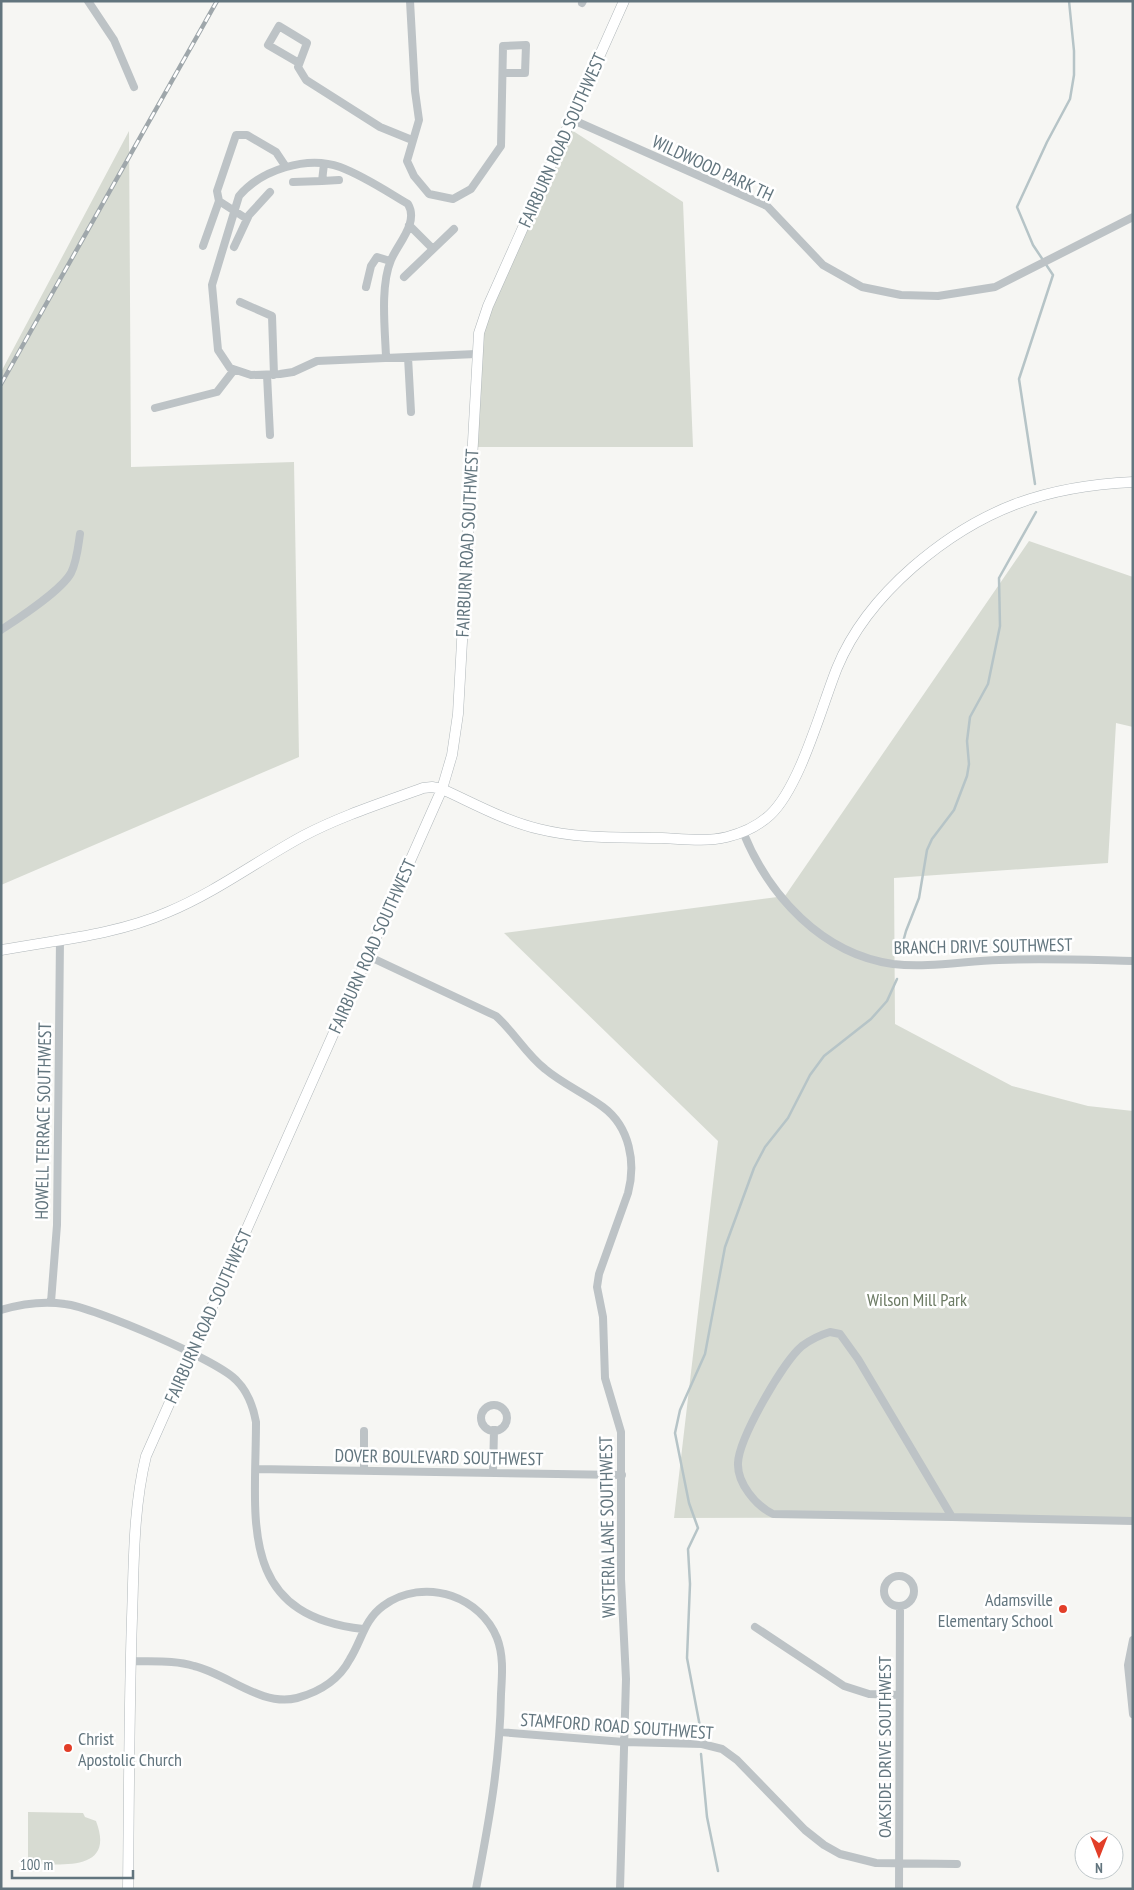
<svg xmlns="http://www.w3.org/2000/svg" width="1134" height="1890" viewBox="0 0 1134 1890" font-family="'PT Sans Narrow',sans-serif">
	<style>
		.green { fill: #d7dbd2 }
		.lines { fill: none; stroke-linecap: round; stroke-linejoin: round }
		.stream { stroke: #b6c4c7; stroke-width: 2.5 }
		.secondary-casing { stroke: #b0b7ba; stroke-width: 11 }
		.street { stroke: #bdc3c6; stroke-width: 8 }
		.secondary { stroke: #fff; stroke-width: 10 }
		.rail-casing { stroke: #9fa7ab; stroke-width: 4.5 }
		.rail { stroke: #fff; stroke-width: 2.5; stroke-dasharray: 8; stroke-linecap: butt }
		.poi-dot { fill: #e23e28; stroke: #fff; stroke-width: 2 }
		.labels { text-anchor: middle; dominant-baseline: central; stroke-width: 5; stroke-linejoin: round; paint-order: stroke }
		.street-label { font-size: 18px; fill: #62757e; stroke: #fff }
		.park-label { font-size: 18px; fill: #6c7b64; stroke: #fff }
		.poi-label { font-size: 18px; fill: #62757e; stroke: #fff; text-anchor: end }
	</style>
	<rect width="100%" height="100%" fill="#f6f6f3"/>
	<path class="green" d="M 570,129 L 683,202 L 693,447 L 475,447 L 480,325 Z
		M 129,131 L 131,467 L 294,462 L 299,757 L 1,885 L 1,372 Z
		M 1029,541 L 1133,577 L 1133,727 L 1116,723 L 1108,863 L 894,878 L 895,1024 L 1012,1086 L 1088,1106 L 1133,1111 L 1133,1523 L 932,1517 L 674,1518 L 718,1141 L 504,933 L 785,896 Z
		M 28,1812 L 83,1813 L 85,1817 L 96,1821 C 116,1873 60,1864 28,1864 Z"/>
	<g class="lines">
		<path class="stream" d="M 1035,484 L 1019,379 L 1053,275 L 1033,245 L 1017,207 L 1047,142 L 1070,99 L 1074,75 L 1074,51 L 1069,1
			M 900,953 L 906,931 L 919,898 L 927,850 L 932,839 L 954,810 L 967,776 L 969,764 L 967,741 L 970,717 L 988,684 L 1000,626 L 999,578 L 1036,512
			M 701,1732 L 687,1658 L 690,1584 L 688,1549 L 698,1528 L 689,1503 L 675,1433 L 680,1410 L 705,1354 L 725,1247 L 754,1168 L 765,1147 L 788,1118 L 810,1075 L 824,1056 L 871,1019 L 887,1001 L 897,979
			M 701,1754 L 707,1817 L 718,1871"/>
		<g class="secondary-casing">
			<path id="secondary" d="M 1,950 C 56,940 116,935 168,912 C 216,892 257,861 303,836 C 341,816 382,803 423,788 L 432,787 L 442,789 C 473,803 505,821 539,829 C 579,839 621,837 662,838 C 683,839 706,842 727,837 C 743,833 758,826 770,815 C 800,787 821,708 837,668 C 853,629 881,595 913,567 C 980,509 1045,486 1133,482
				M 128,1889 C 129,1799 129,1708 132,1618 C 134,1563 133,1509 146,1456 L 442,789 L 452,755 L 458,714 L 479,333 L 488,306 L 624,1"/>
		</g>
		<path class="street" d="M 88,1 L 114,40 L 134,87
			M 410,1 L 415,91 L 419,120 L 407,161 L 414,176 L 429,194 L 453,199 L 471,189 L 501,146 L 503,46 L 526,45 L 525,73 L 503,73
			M 582,3 L 583,1
			M 299,63 L 268,45 L 279,26 L 307,43 L 298,67 L 306,80 L 380,127 L 412,140
			M 571,119 L 767,206 L 823,265 L 862,287 L 901,295 L 938,296 L 995,287 L 1133,217
			M 322,181 L 339,180
			M 293,182 L 322,181 L 324,164
			M 219,201 L 247,219
			M 409,225 L 433,249
			M 203,246 L 219,201 L 217,191 L 236,135 L 247,135 L 276,152 L 286,167
			M 234,247 L 249,215 L 270,192
			M 404,277 L 454,229
			M 366,287 L 371,266 L 377,257 L 390,261
			M 240,302 L 272,316 L 274,375
			M 386,357 C 385,329 380,286 391,260 C 398,243 419,223 408,204 C 386,191 364,176 340,167 C 307,155 261,170 239,196 L 212,285 L 218,350 L 230,368 L 251,375 L 280,374 L 293,372 L 317,361 L 476,354
			M 408,357 L 411,412
			M 267,375 L 270,435
			M 155,408 L 217,392 L 234,370
			M 1,630 C 19,618 61,591 71,573 C 77,561 78,547 80,534
			M 743,832 C 769,896 822,954 893,964 C 928,968 965,961 999,960 C 1044,958 1089,960 1133,961
			M 368,956 L 496,1016 C 514,1032 526,1054 545,1069 C 563,1084 584,1093 603,1107 C 630,1127 636,1163 628,1193 L 599,1274 L 597,1287 L 603,1317 L 605,1378 L 621,1432 L 621,1579 L 626,1679 L 620,1889
			M 51,1302 L 57,1225 L 60,939
			M 1,1310 C 21,1304 44,1301 65,1304 C 93,1307 220,1361 237,1381 C 248,1392 253,1406 256,1422 C 256,1518 236,1615 363,1629
			M 830,1332 L 840,1334 L 858,1359 L 952,1517 L 773,1514 C 756,1506 737,1483 738,1463 C 739,1438 783,1362 802,1346 C 810,1340 820,1335 830,1332 Z
			M481 1418a13 13 0 1 1 26 0a13 13 0 1 1-26 0Z
			M 256,1469 L 622,1475
			M 364,1471 L 364,1431
			M 493,1473 L 494,1430
			M 952,1517 L 1133,1521
			M884 1591a15 15 0 1 1 30 0a15 15 0 1 1-30 0Z
			M 755,1627 L 844,1686 L 869,1694 L 899,1695
			M 1133,1640 L 1128,1665 L 1133,1714
			M 130,1661 C 152,1662 174,1660 194,1666 C 228,1674 261,1707 297,1698 C 319,1692 339,1680 350,1659 C 362,1640 364,1620 383,1606 C 403,1591 429,1588 452,1596 C 472,1603 489,1618 497,1638 C 504,1656 502,1676 501,1694 C 500,1762 489,1822 476,1889
			M 500,1732 L 624,1742 L 702,1744 L 722,1749 L 737,1760 L 805,1830 L 824,1845 L 840,1854 L 876,1863 L 957,1864
			M 899,1889 L 900,1606"/>
		<use href="#secondary" class="secondary"/>
		<g class="rail-casing">
			<path id="rail" d="M 1,384 L 217,1"/>
		</g>
		<use href="#rail" class="rail"/>
	</g>
	<g class="poi-dot">
		<circle cx="1063" cy="1609" r="5"/>
		<circle cx="68" cy="1748" r="5"/>
	</g>
	<g class="labels">
		<g class="street-label">
			<text transform="translate(562 140) rotate(-66)">FAIRBURN ROAD SOUTHWEST</text>
			<text transform="translate(713 168) rotate(25)">WILDWOOD PARK TH</text>
			<text transform="translate(467 543) rotate(-87)">FAIRBURN ROAD SOUTHWEST</text>
			<text transform="translate(372 946) rotate(-66)">FAIRBURN ROAD SOUTHWEST</text>
			<text transform="translate(983 946) rotate(-1)">BRANCH DRIVE SOUTHWEST</text>
			<text transform="translate(43 1121) rotate(-89)">HOWELL TERRACE SOUTHWEST</text>
			<text transform="translate(208 1316) rotate(-66)">FAIRBURN ROAD SOUTHWEST</text>
			<text transform="translate(439 1457) rotate(1)">DOVER BOULEVARD SOUTHWEST</text>
			<text transform="translate(607 1527) rotate(-91)">WISTERIA LANE SOUTHWEST</text>
			<text transform="translate(617 1726) rotate(4)">STAMFORD ROAD SOUTHWEST</text>
			<text transform="translate(884 1747) rotate(-90)">OAKSIDE DRIVE SOUTHWEST</text>
		</g>
		<g class="park-label">
			<text x="917" y="1299">Wilson Mill Park</text>
		</g>
		<g class="poi-label">
			<text x="1053" y="1599">Adamsville<tspan x="1053" dy="21">Elementary School</tspan></text>
			<text x="78" y="1738" text-anchor="start">Christ<tspan x="78" dy="21">Apostolic Church</tspan></text>
		</g>
	</g>
	<rect width="1134" height="1890" fill="none" stroke="#62757e" stroke-width="5"/>
	<g transform="translate(1099 1855) rotate(180)"><circle r="24" fill="#ffffff" stroke="#c0c8cb"/>
	<path d="M0-4L9 19L0 12L-9 19Z" fill="#e23e28"/>
	<text y="-8" font-size="14" font-weight="bold" text-anchor="middle" fill="#62757e">N</text>
	</g>
	<path d="M12 1870v8h121v-8" fill="none" stroke="#62757e" stroke-width="2.5"/>
	<text x="20" y="1870" font-size="15" fill="#62757e" stroke="#ffffff" stroke-width="4" paint-order="stroke">100 m</text>
</svg>
